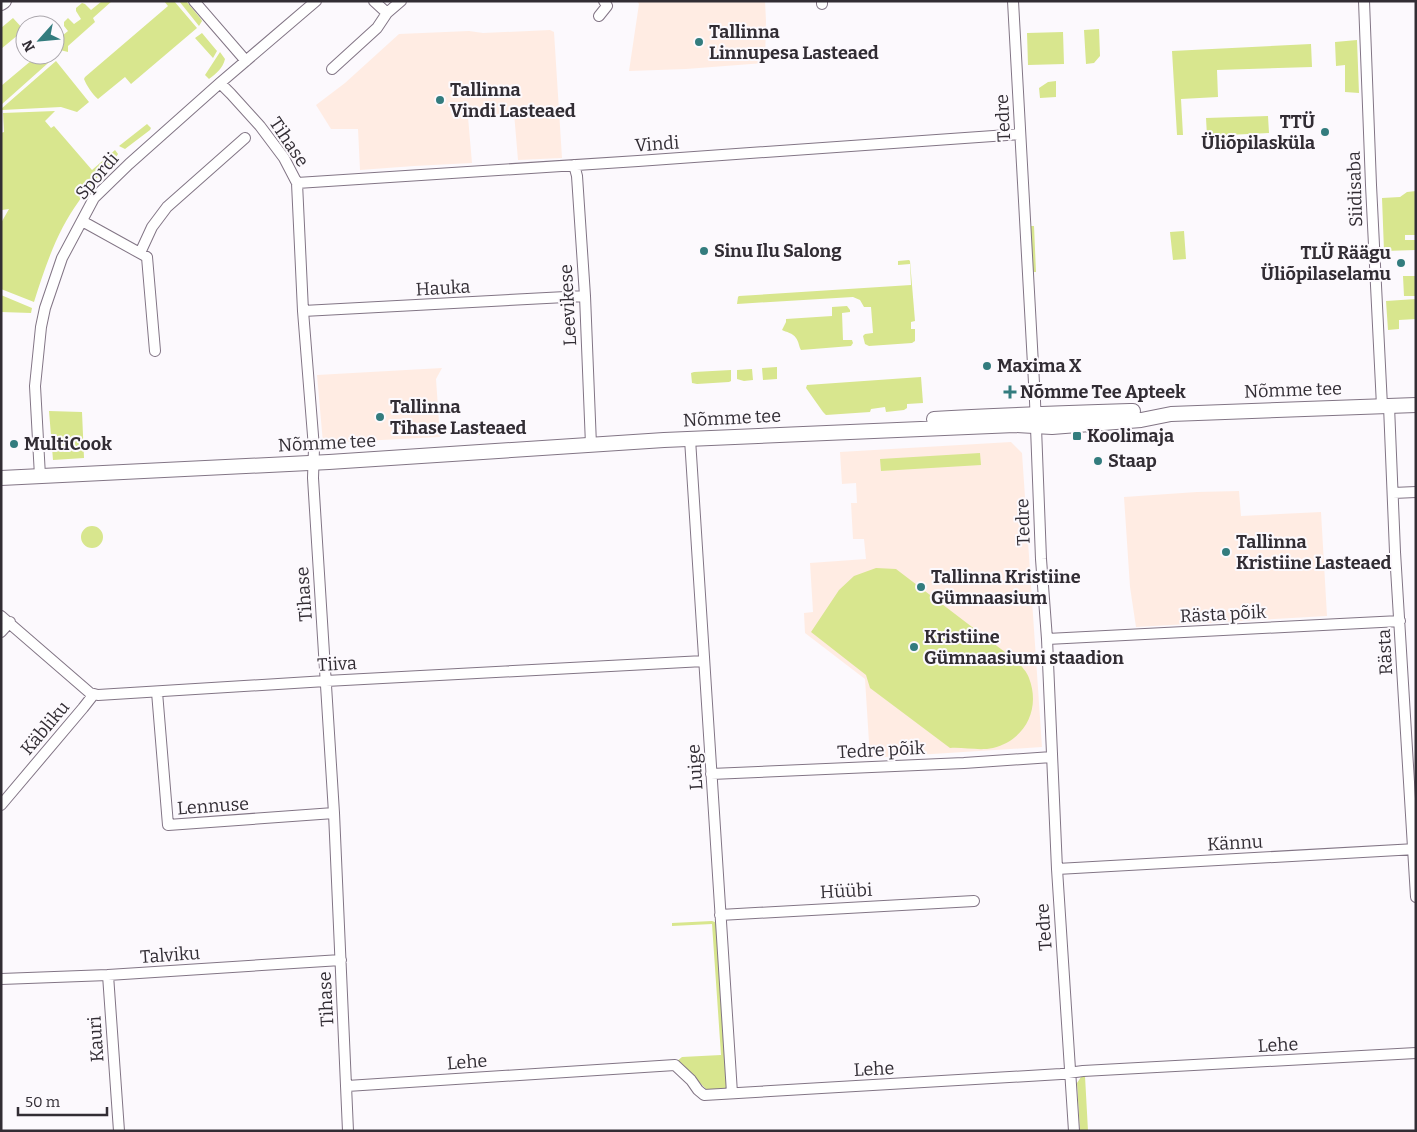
<svg xmlns="http://www.w3.org/2000/svg" width="1417" height="1132" viewBox="0 0 1417 1132" font-family="Bitter,serif">
	<style>
		.education { fill: #ffece3 }
		.green { fill: #d8e68e }
		.lines { fill: none; stroke-linecap: round; stroke-linejoin: round }
		.street-casing { stroke: #827585; stroke-width: 12 }
		.secondary-casing { stroke: #827585; stroke-width: 16 }
		.street { stroke: #fff; stroke-width: 10 }
		.secondary { stroke: #fff; stroke-width: 14 }
		.poi-dot { fill: #337c7e; stroke: #fcf9fd; stroke-width: 2 }
		.labels { text-anchor: middle; dominant-baseline: central; stroke-width: 4; stroke-linejoin: round; paint-order: stroke }
		.poi-label { font-size: 18px; font-weight: bold; fill: #322d34; stroke: #fcf9fd; text-anchor: start }
		.street-label { font-size: 18px; fill: #322d34; stroke: #fcf9fd }
	</style>
	<rect width="100%" height="100%" fill="#fcf9fd"/>
	<path class="education" d="M 637,1 L 765,1 L 766,21 L 765,63 L 686,69 L 629,71 L 639,4 Z
		M 550,30 L 554,32 L 562,158 L 518,160 L 514,113 L 468,117 L 472,163 L 414,166 L 360,170 L 358,129 L 331,129 L 316,105 L 345,83 L 399,34 L 469,31 L 483,33 Z
		M 442,368 L 436,379 L 440,437 L 323,443 L 317,375 Z
		M 1011,442 L 1022,453 L 1042,747 L 870,758 L 865,679 L 805,633 L 804,613 L 813,612 L 810,563 L 866,559 L 864,539 L 853,539 L 851,503 L 857,503 L 856,483 L 842,484 L 840,452 Z
		M 1239,491 L 1241,516 L 1321,512 L 1327,616 L 1136,627 L 1130,587 L 1124,497 L 1197,492 Z"/>
	<path class="green" d="M 102,1 L 112,1 L 93,18 L 95,22 L 68,46 L 68,52 L 60,50 L 57,46 L 57,40 L 68,31 L 64,26 L 64,22 L 68,18 L 74,24 L 81,19 L 76,11 L 76,8 L 82,3 L 85,4 L 91,10 Z
		M 164,1 L 174,1 L 197,28 L 131,84 L 125,77 L 98,99 C 92,94 87,86 84,79 L 85,77 L 168,6 Z
		M 179,1 L 186,1 L 201,19 L 202,21 L 199,26 Z
		M 13,18 L 24,30 L 1,49 L 1,28 Z
		M 1099,29 L 1100,56 L 1094,63 L 1086,64 L 1084,30 Z
		M 1063,32 L 1064,64 L 1028,65 L 1027,33 Z
		M 202,33 L 217,51 L 213,58 L 195,38 Z
		M 1357,40 L 1359,93 L 1345,92 L 1345,65 L 1336,66 L 1335,42 Z
		M 1311,44 L 1312,67 L 1217,70 L 1218,97 L 1181,99 L 1183,135 L 1177,135 L 1172,51 Z
		M 220,52 L 225,59 C 223,68 216,74 209,79 L 205,75 Z
		M 29,55 L 55,55 L 56,56 L 1,105 L 1,86 L 32,60 Z
		M 56,61 L 89,102 L 77,112 L 61,107 L 2,110 L 1,109 Z
		M 1056,81 L 1056,97 L 1040,98 L 1039,88 L 1048,82 Z
		M 55,111 L 45,121 L 51,128 L 54,126 L 92,170 L 115,150 L 118,154 L 111,165 L 106,167 C 97,178 87,189 79,201 C 57,231 45,267 34,302 L 1,289 L 1,223 L 9,209 L 2,210 L 1,212 L 1,133 L 4,132 L 3,113 Z
		M 1268,116 L 1269,133 L 1207,136 L 1206,118 Z
		M 147,124 L 151,128 L 150,130 L 125,149 L 119,146 Z
		M 1416,191 L 1416,235 L 1405,235 L 1405,240 L 1416,240 L 1416,250 L 1384,251 L 1382,198 L 1400,197 L 1407,192 Z
		M 1030,226 L 1034,226 L 1036,272 L 1033,272 Z
		M 1184,231 L 1186,259 L 1173,260 L 1170,232 Z
		M 909,260 L 910,261 L 915,321 L 911,322 L 911,329 L 915,329 L 915,341 L 912,343 L 869,346 L 865,344 L 863,336 L 865,334 L 873,333 L 871,307 L 864,307 L 860,300 L 853,297 L 737,304 L 738,297 L 739,296 L 911,285 L 910,264 L 898,265 L 898,261 Z
		M 1403,276 L 1416,276 L 1416,296 L 1404,296 Z
		M 1,295 L 32,308 L 31,313 L 1,312 Z
		M 1416,299 L 1416,319 L 1399,320 L 1399,329 L 1388,330 L 1386,301 Z
		M 847,306 L 850,310 L 850,312 L 842,313 L 843,340 L 852,340 L 853,343 L 851,346 L 801,350 C 799,347 799,342 796,338 C 793,333 786,332 782,330 L 786,322 L 786,319 L 832,316 L 832,307 Z
		M 777,367 L 777,379 L 763,380 L 762,368 Z
		M 752,369 L 753,380 L 744,381 L 737,379 L 737,370 Z
		M 731,370 L 731,381 L 729,382 L 697,384 L 692,383 L 691,373 L 694,372 Z
		M 921,377 L 923,403 L 907,404 L 907,408 L 904,410 L 886,412 L 885,407 L 871,409 L 870,412 L 826,415 L 823,412 L 806,388 L 807,385 Z
		M 49,411 L 82,412 L 84,458 L 53,460 Z
		M 511,428 L 513,428 L 514,431 L 513,433 L 479,435 L 478,430 Z
		M 980,453 L 981,465 L 881,471 L 880,459 Z
		M81 537a11 11 0 1 1 22 0a11 11 0 1 1-22 0Z
		M 876,568 L 896,569 L 1018,662 C 1022,667 1027,672 1029,678 C 1041,709 1025,740 993,748 C 979,751 964,747 950,748 L 870,688 L 866,675 L 811,632 L 839,590 L 854,576 Z
		M 712,921 L 715,922 L 717,927 L 727,1087 L 724,1091 L 711,1091 L 707,1090 L 690,1073 L 676,1062 L 682,1057 L 721,1055 L 712,924 L 672,926 L 672,923 Z
		M 1085,1076 L 1088,1131 L 1080,1131 L 1077,1083 L 1081,1077 Z"/>
	<g class="lines">
		<g class="street-casing">
			<path id="street" d="M 194,1 L 246,61
				M 822,1 L 822,4
				M 1013,1 L 1035,401 L 1041,559 L 1047,639 L 1057,869 L 1074,1131
				M 1364,1 L 1371,185 L 1382,406
				M 387,13 L 401,1
				M 599,16 L 607,6 L 604,1
				M 332,69 L 377,28 L 387,13 L 374,1
				M 220,83 L 231,94 L 260,126 L 284,158 L 297,183 L 303,311 L 314,448 L 313,478 L 334,813 L 348,1131
				M 574,165 L 577,176 L 585,296 L 591,445
				M 297,183 L 638,161 L 1020,134
				M 82,221 L 147,257 L 155,351
				M 140,253 L 152,227 L 167,207 L 245,138
				M 303,311 L 585,296
				M 1389,406 L 1395,552 L 1416,897
				M 690,439 L 732,1093
				M 40,476 L 35,386 L 41,327 L 45,308 L 62,258 L 94,198 L 129,164 L 220,83 L 316,1
				M 1393,493 L 1416,492
				M 1,616 L 90,693 L 98,695 L 326,681 L 704,661
				M 1,632 L 10,622
				M 1047,639 L 1400,621
				M 157,692 L 168,825 L 334,813
				M 711,774 L 964,763 L 1052,757
				M 1,805 L 83,708 L 94,694
				M 1057,869 L 1416,849
				M 720,915 L 974,901
				M 108,975 L 119,1131
				M 1,979 L 108,975 L 341,960
				M 347,1086 L 675,1065 L 691,1080 L 698,1090 L 704,1095 L 1061,1074 L 1083,1071 L 1416,1053"/>
		</g>
		<g class="secondary-casing">
			<path id="secondary" d="M 1,3 L 4,1
				M 934,419 C 1000,415 1067,413 1133,411
				M 1,478 L 329,462 L 664,440 L 1015,425 L 1052,427 L 1141,420 L 1171,414 L 1416,405"/>
		</g>
		<use href="#street" class="street"/>
		<use href="#secondary" class="secondary"/>
	</g>
	<g class="poi-dot">
		<circle cx="699" cy="42" r="5"/>
		<circle cx="440" cy="100" r="5"/>
		<circle cx="1325" cy="132" r="5"/>
		<circle cx="704" cy="251" r="5"/>
		<circle cx="1401" cy="263" r="5"/>
		<circle cx="987" cy="366" r="5"/>
		<path d="M1007.5 384.5h5v5h5v5h-5v5h-5v-5h-5v-5h5z"/>
		<circle cx="380" cy="417" r="5"/>
		<rect x="1072" y="431" width="10" height="10" rx="2.5"/>
		<circle cx="14" cy="444" r="5"/>
		<circle cx="1098" cy="461" r="5"/>
		<circle cx="1226" cy="552" r="5"/>
		<circle cx="921" cy="587" r="5"/>
		<circle cx="914" cy="647" r="5"/>
	</g>
	<g class="labels">
		<g class="poi-label">
			<text x="709" y="32">Tallinna<tspan x="709" dy="21">Linnupesa Lasteaed</tspan></text>
			<text x="450" y="90">Tallinna<tspan x="450" dy="21">Vindi Lasteaed</tspan></text>
			<text x="1315" y="122" text-anchor="end">TTÜ<tspan x="1315" dy="21">Üliõpilasküla</tspan></text>
			<text x="714" y="251">Sinu Ilu Salong</text>
			<text x="1391" y="253" text-anchor="end">TLÜ Räägu<tspan x="1391" dy="21">Üliõpilaselamu</tspan></text>
			<text x="997" y="366">Maxima X</text>
			<text x="1020" y="392">Nõmme Tee Apteek</text>
			<text x="390" y="407">Tallinna<tspan x="390" dy="21">Tihase Lasteaed</tspan></text>
			<text x="1087" y="436">Koolimaja</text>
			<text x="24" y="444">MultiCook</text>
			<text x="1108" y="461">Staap</text>
			<text x="1236" y="542">Tallinna<tspan x="1236" dy="21">Kristiine Lasteaed</tspan></text>
			<text x="931" y="577">Tallinna Kristiine<tspan x="931" dy="21">Gümnaasium</tspan></text>
			<text x="924" y="637">Kristiine<tspan x="924" dy="21">Gümnaasiumi staadion</tspan></text>
		</g>
		<g class="street-label">
			<text transform="translate(1003 118) rotate(-93)">Tedre</text>
			<text transform="translate(289 142) rotate(56)">Tihase</text>
			<text transform="translate(657 144) rotate(-4)">Vindi</text>
			<text transform="translate(97 176) rotate(-49)">Spordi</text>
			<text transform="translate(1355 189) rotate(-92)">Siidisaba</text>
			<text transform="translate(443 288) rotate(-3)">Hauka</text>
			<text transform="translate(568 305) rotate(-93)">Leevikese</text>
			<text transform="translate(1293 390) rotate(-2)">Nõmme tee</text>
			<text transform="translate(732 418) rotate(-3)">Nõmme tee</text>
			<text transform="translate(327 443) rotate(-3)">Nõmme tee</text>
			<text transform="translate(1023 522) rotate(-92)">Tedre</text>
			<text transform="translate(304 594) rotate(-94)">Tihase</text>
			<text transform="translate(1223 614) rotate(-3)">Rästa põik</text>
			<text transform="translate(1385 652) rotate(-93)">Rästa</text>
			<text transform="translate(337 664) rotate(-3)">Tiiva</text>
			<text transform="translate(45 728) rotate(-50)">Käbliku</text>
			<text transform="translate(881 750) rotate(-3)">Tedre põik</text>
			<text transform="translate(695 767) rotate(-94)">Luige</text>
			<text transform="translate(213 806) rotate(-4)">Lennuse</text>
			<text transform="translate(1235 843) rotate(-3)">Kännu</text>
			<text transform="translate(846 891) rotate(-3)">Hüübi</text>
			<text transform="translate(1044 927) rotate(-94)">Tedre</text>
			<text transform="translate(170 955) rotate(-4)">Talviku</text>
			<text transform="translate(326 999) rotate(-93)">Tihase</text>
			<text transform="translate(96 1039) rotate(-94)">Kauri</text>
			<text transform="translate(1278 1045) rotate(-3)">Lehe</text>
			<text transform="translate(467 1062) rotate(-4)">Lehe</text>
			<text transform="translate(874 1069) rotate(-3)">Lehe</text>
		</g>
	</g>
	<rect width="1417" height="1132" fill="none" stroke="#322d34" stroke-width="5"/>
	<g transform="translate(40 40) rotate(243)"><circle r="24" fill="#fcf9fd" stroke="#aba7ad"/>
	<path d="M0-4L9 19L0 12L-9 19Z" fill="#337c7e"/>
	<text y="-8" font-size="14" font-weight="bold" text-anchor="middle" fill="#322d34">N</text>
	</g>
	<path d="M18 1107v8h89v-8" fill="none" stroke="#322d34" stroke-width="2.5"/>
	<text x="25" y="1107" font-size="15" fill="#322d34" stroke="#fcf9fd" stroke-width="4" paint-order="stroke">50 m</text>
</svg>
